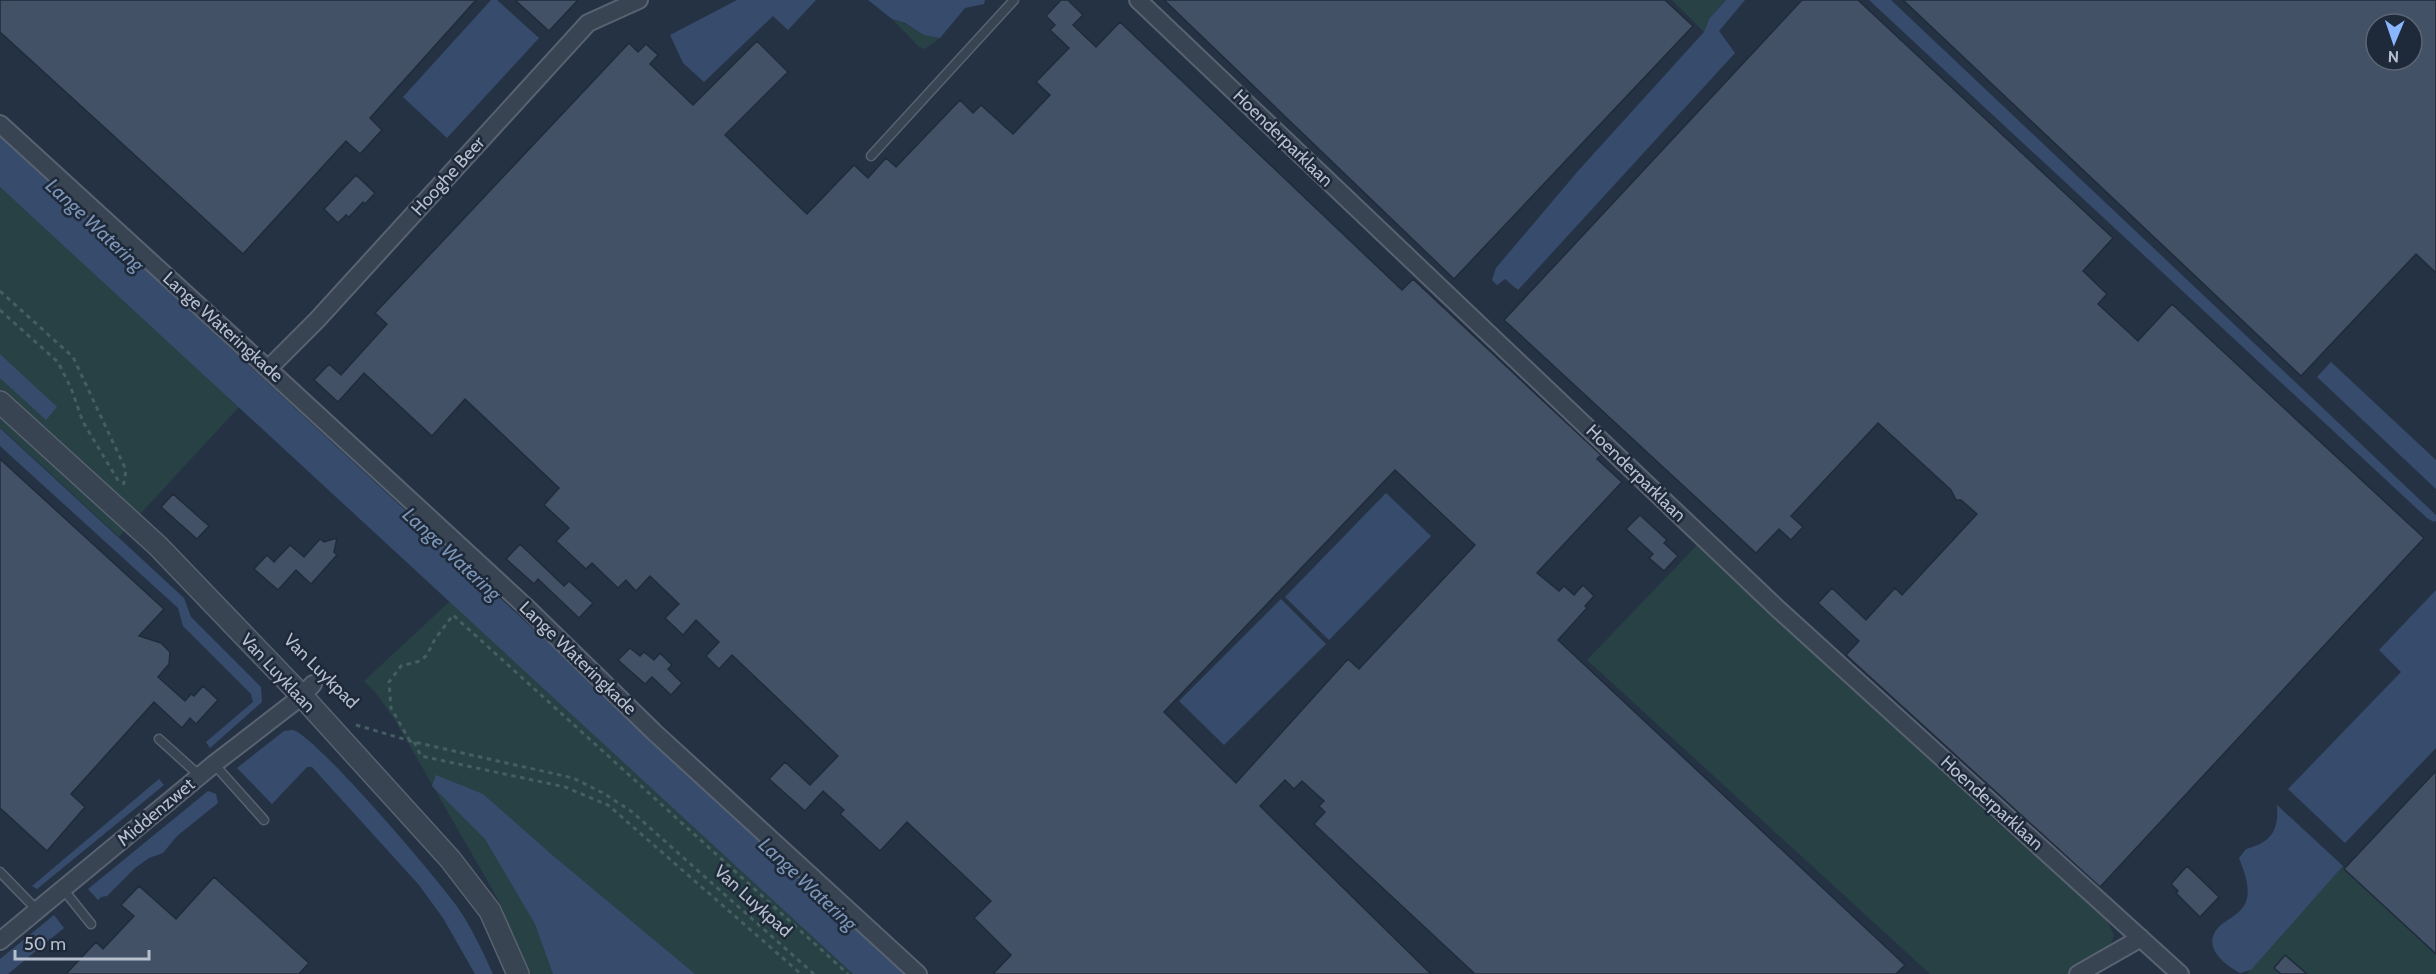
<svg xmlns="http://www.w3.org/2000/svg" width="2436" height="974" viewBox="0 0 2436 974" font-family="Cabin,sans-serif">
	<style>
		.green { fill: #274145 }
		.water { fill: #374c6c }
		.building { fill: #435166; stroke: #202b3b; stroke-width: 1.5; fill-rule: evenodd }
		.lines { fill: none; stroke-linecap: round; stroke-linejoin: round }
		.service-casing { stroke: #586271; stroke-width: 11 }
		.minor-casing { stroke: #586271; stroke-width: 20 }
		.tertiary-casing { stroke: #586271; stroke-width: 24 }
		.path { stroke: #455e61; stroke-width: 3; stroke-dasharray: 4.5 4.5; stroke-linecap: butt }
		.service { stroke: #394453; stroke-width: 8 }
		.minor { stroke: #394453; stroke-width: 16 }
		.tertiary { stroke: #394453; stroke-width: 21 }
		.labels { text-anchor: middle; dominant-baseline: central; stroke-width: 5; stroke-linejoin: round; paint-order: stroke }
		.street-label { font-size: 18px; fill: #b7bfcd; stroke: #1e2939 }
		.water-label { font-size: 20px; font-style: italic; fill: #7c94b6; stroke: #1e2939 }
	</style>
	<rect width="100%" height="100%" fill="#253244"/>
	<path class="green" d="M 1672,0 L 1726,0 L 1709,19 L 1704,32 Z
		M 892,19 C 910,24 921,35 940,38 L 925,49 L 919,47 Z
		M 0,187 L 240,406 L 119,537 L 0,427 Z
		M 1698,544 L 2002,827 L 2104,914 L 2114,935 L 2110,948 L 2074,974 L 1930,974 L 1587,660 Z
		M 450,601 L 853,974 L 528,974 L 500,903 L 395,720 L 375,692 L 364,681 Z
		M 2343,866 L 2436,951 L 2436,974 L 2247,974 Z"/>
	<path class="water" d="M 491,0 L 497,0 L 539,38 L 447,138 L 403,97 Z
		M 737,0 L 816,0 L 788,30 L 773,16 L 704,82 L 683,63 L 670,35 Z
		M 868,0 L 985,0 L 984,4 L 965,8 L 940,38 L 924,35 L 905,23 L 892,19 Z
		M 1726,0 L 1745,0 L 1719,31 L 1735,53 L 1518,290 L 1505,279 L 1497,285 L 1492,280 L 1496,268 L 1578,171 L 1704,32 L 1709,19 Z
		M 1869,0 L 1891,0 L 2436,515 L 2436,521 L 2434,522 L 2427,518 Z
		M 0,135 L 906,974 L 853,974 L 0,187 Z
		M 0,354 L 57,407 L 46,420 L 0,378 Z
		M 2331,362 L 2436,460 L 2436,489 L 2317,377 Z
		M 0,428 L 184,598 L 191,617 L 261,687 L 262,702 L 210,748 L 206,742 L 253,702 L 251,694 L 183,626 L 178,608 L 0,446 Z
		M 1386,493 L 1431,536 L 1329,640 L 1285,597 Z
		M 2436,590 L 2436,748 L 2345,843 L 2288,789 L 2401,672 L 2379,650 Z
		M 1281,599 L 1326,644 L 1224,745 L 1179,701 Z
		M 293,730 C 317,737 436,877 456,905 C 471,926 482,950 493,974 L 475,974 L 443,918 L 419,885 L 312,767 L 307,767 L 272,804 L 237,768 L 284,731 Z
		M 436,775 L 483,794 L 551,854 L 695,974 L 553,974 L 535,924 L 485,839 L 432,786 Z
		M 159,779 L 164,785 L 37,889 L 32,886 Z
		M 208,791 L 216,794 L 218,803 L 177,836 L 163,853 L 149,858 L 135,868 L 107,896 L 101,897 L 98,900 L 88,889 Z
		M 2277,805 L 2343,866 L 2251,970 L 2240,973 C 2226,965 2202,948 2217,929 C 2224,920 2239,916 2245,904 C 2252,890 2244,871 2239,858 L 2246,849 C 2271,842 2279,831 2277,805 Z
		M 54,915 L 64,928 L 8,974 L 0,974 L 0,959 Z"/>
	<path class="building" d="M 0,0 L 476,0 L 370,118 L 382,130 L 360,154 L 346,141 L 243,254 L 0,32 Z
		M 515,0 L 578,0 L 549,31 Z
		M 1061,0 L 1068,0 L 1083,15 L 1073,25 L 1096,47 L 1120,22 L 1402,290 L 1413,279 L 1601,455 L 1597,459 L 1622,482 L 1537,573 L 1559,591 L 1564,586 L 1574,595 L 1583,585 L 1594,596 L 1585,606 L 1587,608 L 1558,640 L 1905,965 L 1896,974 L 1475,974 L 1314,824 L 1325,812 L 1319,806 L 1324,801 L 1302,781 L 1294,789 L 1285,780 L 1260,806 L 1431,974 L 993,974 L 1011,955 L 974,918 L 991,901 L 907,822 L 880,851 L 840,814 L 844,810 L 823,791 L 805,811 L 769,779 L 785,762 L 810,785 L 838,756 L 732,655 L 719,669 L 706,656 L 719,642 L 696,620 L 683,635 L 665,618 L 679,604 L 650,576 L 636,591 L 626,580 L 618,588 L 592,563 L 586,569 L 556,541 L 569,528 L 544,505 L 559,488 L 465,399 L 432,436 L 364,373 L 338,402 L 314,380 L 329,364 L 341,375 L 387,324 L 375,313 L 629,43 L 638,52 L 646,44 L 658,55 L 650,64 L 693,105 L 757,41 L 788,72 L 725,135 L 807,214 L 854,165 L 868,178 L 886,158 L 896,167 L 960,100 L 973,113 L 981,105 L 1013,134 L 1050,95 L 1036,82 L 1069,48 L 1050,30 L 1055,25 L 1046,16 ZM 1395,470 L 1475,545 L 1359,669 L 1348,659 L 1236,783 L 1164,712 Z
		M 1164,0 L 1665,0 L 1693,26 L 1454,279 Z
		M 1802,0 L 1858,0 L 2113,238 L 2083,271 L 2107,294 L 2098,304 L 2138,341 L 2172,304 L 2424,538 L 2100,887 L 1846,655 L 1859,641 L 1818,603 L 1832,588 L 1866,620 L 1895,588 L 1902,595 L 1977,514 L 1961,500 L 1956,500 L 1951,490 L 1878,423 L 1791,516 L 1803,527 L 1791,540 L 1779,529 L 1756,553 L 1504,320 Z
		M 1903,0 L 2436,0 L 2436,273 L 2416,254 L 2301,376 ZM 2376,24 L 2412,24 L 2412,60 L 2376,60 Z
		M 356,175 L 375,193 L 365,204 L 363,202 L 349,217 L 346,215 L 338,223 L 324,209 Z
		M 0,459 L 164,609 L 139,636 L 161,643 L 170,652 L 169,664 L 158,677 L 185,701 L 191,694 L 194,696 L 203,686 L 218,700 L 196,724 L 190,718 L 182,728 L 154,702 L 71,794 L 85,807 L 47,851 L 0,808 Z
		M 173,494 L 209,526 L 197,539 L 161,507 Z
		M 1640,515 L 1667,540 L 1664,543 L 1678,556 L 1664,571 L 1649,558 L 1653,554 L 1626,529 Z
		M 337,538 L 334,552 L 337,555 L 311,584 L 296,570 L 278,590 L 254,569 L 267,555 L 274,562 L 290,545 L 304,557 L 320,539 L 324,542 Z
		M 520,544 L 564,586 L 569,581 L 593,603 L 579,618 L 538,579 L 534,584 L 506,559 Z
		M 630,648 L 640,656 L 644,652 L 654,660 L 660,653 L 672,665 L 668,669 L 682,683 L 671,695 L 652,677 L 645,684 L 618,660 Z
		M 2436,771 L 2436,954 L 2344,869 Z
		M 2187,866 L 2219,897 L 2200,917 L 2176,893 L 2178,891 L 2171,884 Z
		M 214,877 L 309,963 L 299,974 L 66,974 L 96,942 L 103,949 L 134,916 L 121,905 L 139,886 L 176,919 Z
		M 2285,955 L 2307,974 L 2281,974 L 2274,968 Z"/>
	<g class="lines">
		<g class="service-casing">
			<path id="service" d="M 871,156 L 1014,0
				M 159,739 L 200,776
				M 214,764 L 264,820
				M 0,872 L 38,911
				M 63,889 L 91,924"/>
		</g>
		<g class="minor-casing">
			<path id="minor" d="M 1138,0 L 1778,609 L 2180,974
				M 0,124 L 268,369 L 525,606 L 654,732 L 918,974
				M 268,369 L 317,320 L 588,23 L 639,0
				M 0,941 L 214,764 L 302,696 L 313,684
				M 2078,974 L 2141,938"/>
		</g>
		<g class="tertiary-casing">
			<path id="tertiary" d="M 0,402 L 158,546 L 302,696 L 450,859 L 490,911 L 518,974"/>
		</g>
		<path class="path" d="M 0,291 L 73,357 L 126,470 L 123,488
			M 0,310 L 58,362 L 71,388 L 83,422 L 119,482
			M 356,725 L 414,742 L 573,778 L 603,793 L 631,811 L 814,974
			M 410,741 L 391,708 L 389,682 L 401,666 L 420,661 L 427,655 L 435,639 L 453,615 L 848,974
			M 414,742 L 421,756 L 565,787 L 608,805 L 801,974"/>
		<use href="#service" class="service"/>
		<use href="#minor" class="minor"/>
		<use href="#tertiary" class="tertiary"/>
	</g>
	<g class="labels">
		<g class="street-label">
			<text transform="translate(1283 138) rotate(44)">Hoenderparklaan</text>
			<text transform="translate(448 176) rotate(-48)">Hooghe Beer</text>
			<text transform="translate(223 327) rotate(42)">Lange Wateringkade</text>
			<text transform="translate(1636 473) rotate(44)">Hoenderparklaan</text>
			<text transform="translate(578 658) rotate(44)">Lange Wateringkade</text>
			<text transform="translate(321 671) rotate(45)">Van Luykpad</text>
			<text transform="translate(278 673) rotate(47)">Van Luyklaan</text>
			<text transform="translate(1992 803) rotate(42)">Hoenderparklaan</text>
			<text transform="translate(156 812) rotate(-40)">Middenzwet</text>
			<text transform="translate(753 901) rotate(42)">Van Luykpad</text>
		</g>
		<g class="water-label">
			<text transform="translate(95 225) rotate(43)">Lange Watering</text>
			<text transform="translate(452 554) rotate(43)">Lange Watering</text>
			<text transform="translate(808 884) rotate(43)">Lange Watering</text>
		</g>
	</g>
	<g transform="translate(2394 42) rotate(182)"><circle r="28" fill="#1e2939" stroke="#5b6574" stroke-width="1.5"/>
	<path d="M0-4.5L10 22L0 15L-10 22Z" fill="#8ab5ff"/>
	<text y="-9" font-size="16" font-weight="bold" text-anchor="middle" fill="#b7bfcd">N</text>
	</g>
	<path d="M15 950v9h134v-9" fill="none" stroke="#b7bfcd" stroke-width="3"/>
	<text x="24" y="950" font-size="18" fill="#b7bfcd" stroke="#1e2939" stroke-width="4.5" paint-order="stroke">50 m</text>
</svg>
